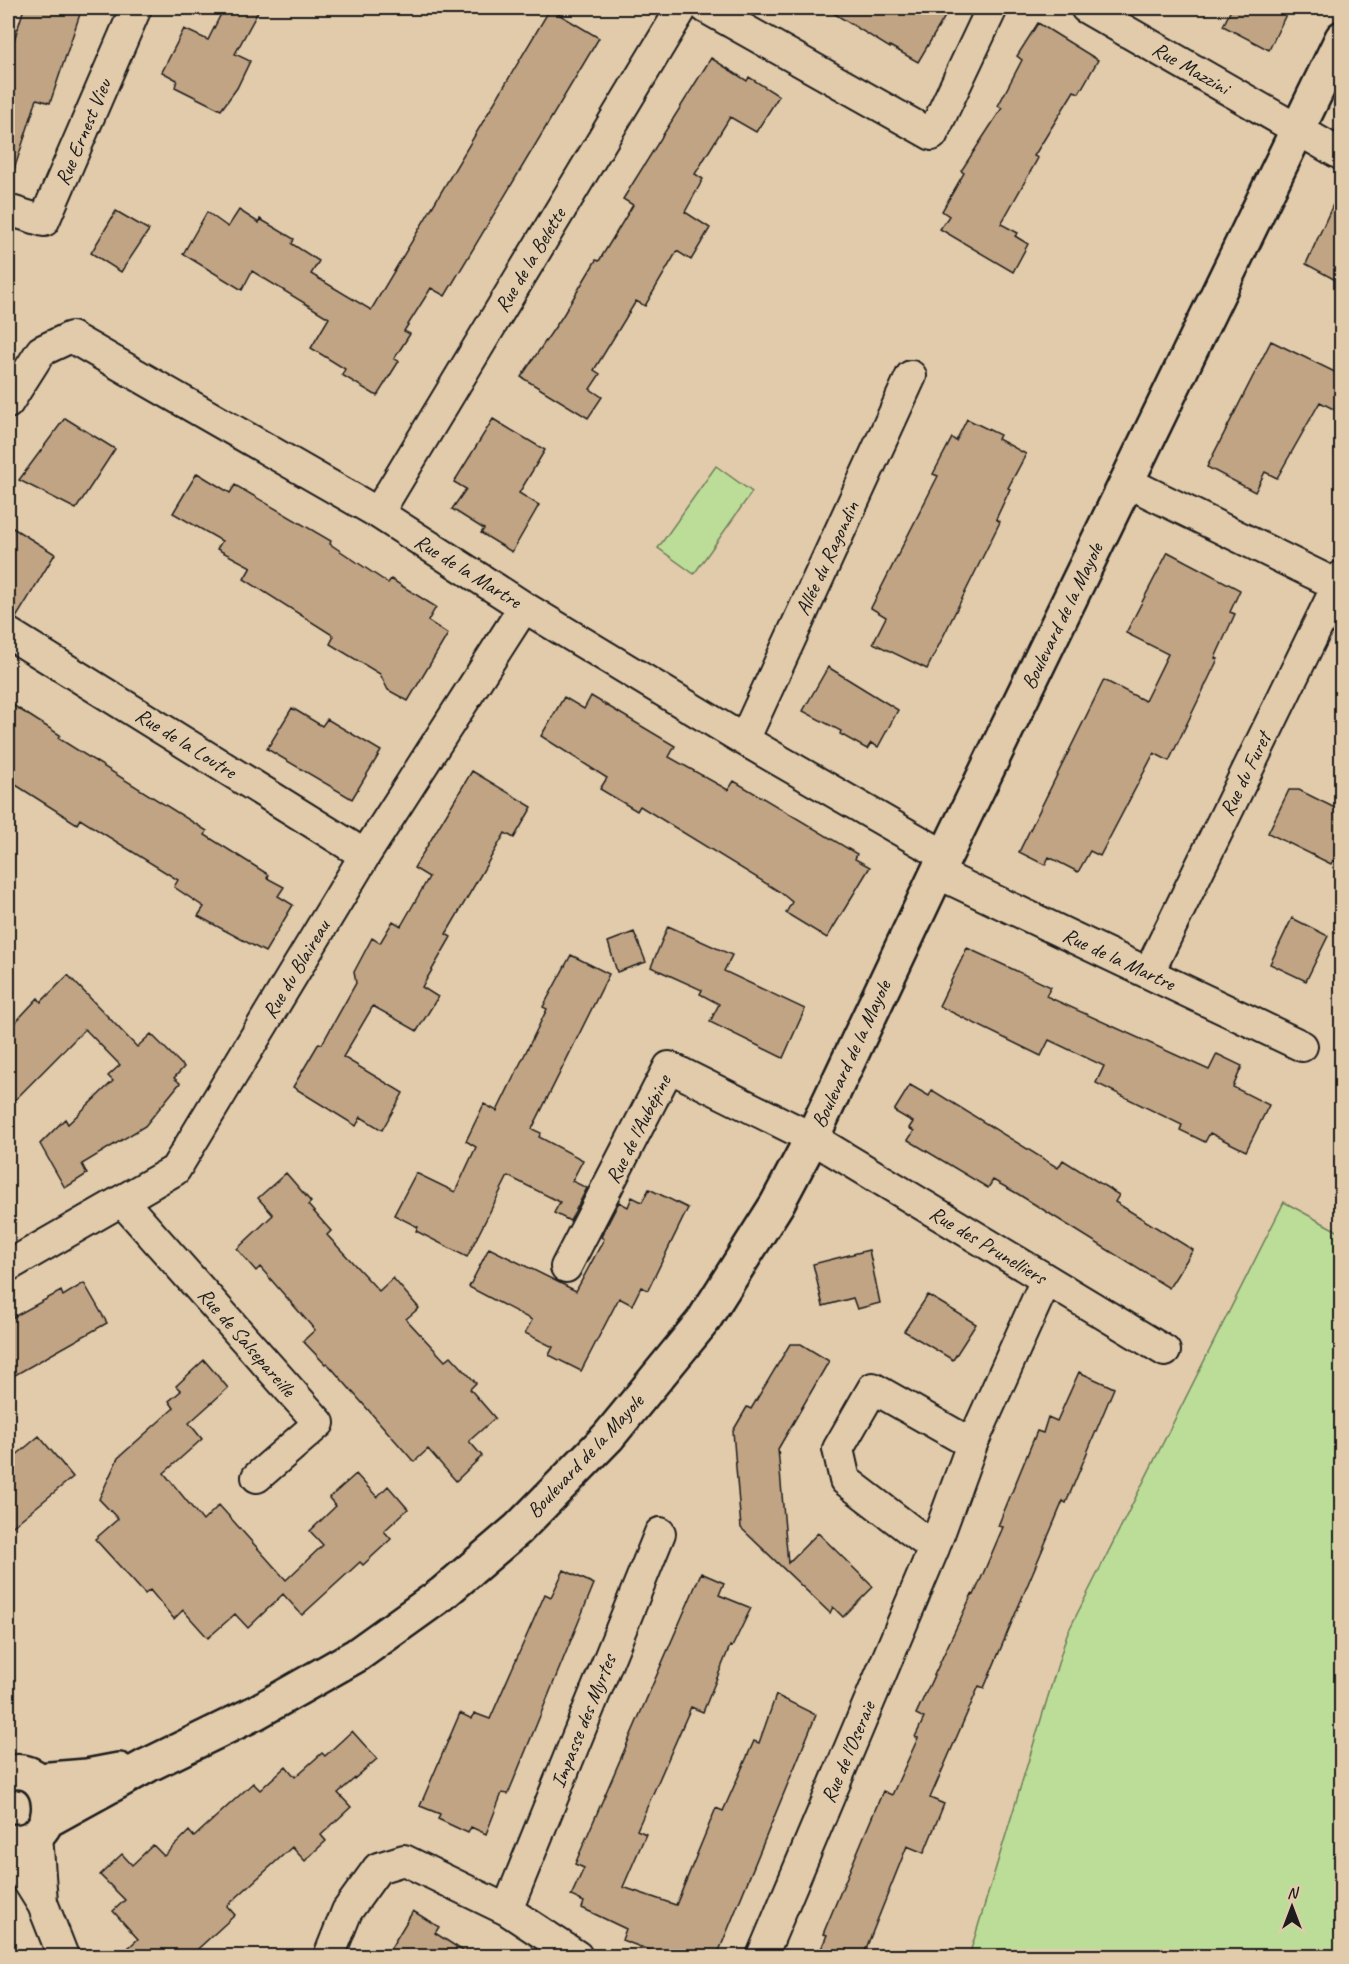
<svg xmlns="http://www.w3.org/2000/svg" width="1349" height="1964" viewBox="0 0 1349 1964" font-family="Caveat,sans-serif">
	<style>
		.green { fill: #bcdd97; stroke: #6c7c5a; stroke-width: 1.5 }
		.building { fill: #c1a484; stroke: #1c1c1c; stroke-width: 1.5 }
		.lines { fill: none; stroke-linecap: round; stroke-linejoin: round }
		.minor-casing { stroke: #1c1c1c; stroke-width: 34 }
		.secondary-casing { stroke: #1c1c1c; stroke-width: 38 }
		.minor { stroke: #e2cbab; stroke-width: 30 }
		.secondary { stroke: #e2cbab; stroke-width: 33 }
		.labels { text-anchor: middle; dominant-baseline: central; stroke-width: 4.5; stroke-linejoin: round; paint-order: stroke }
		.street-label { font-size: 21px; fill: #1c1c1c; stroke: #e2cbab }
	</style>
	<rect width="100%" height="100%" fill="#e2cbab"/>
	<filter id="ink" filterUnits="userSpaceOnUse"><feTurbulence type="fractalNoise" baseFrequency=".0167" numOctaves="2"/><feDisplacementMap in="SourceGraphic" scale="12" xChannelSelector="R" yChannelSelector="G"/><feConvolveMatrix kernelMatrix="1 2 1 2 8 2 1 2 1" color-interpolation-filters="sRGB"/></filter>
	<g filter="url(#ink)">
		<path class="green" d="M 716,466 L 752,492 L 694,574 L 658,548 Z
			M 1284,1202 L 1341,1233 L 1341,1956 L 969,1956 L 1067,1634 Z"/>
		<path class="building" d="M 24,8 L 82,8 L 50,103 L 37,99 L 13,173 L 8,172 L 8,60 Z
			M 224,8 L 260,8 L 235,54 L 250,61 L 237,88 L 221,110 L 175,87 L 177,80 L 162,72 L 184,29 L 208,40 Z
			M 825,8 L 950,8 L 918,62 L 890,46 L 890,48 Z
			M 1232,8 L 1289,8 L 1269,50 L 1223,26 Z
			M 550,9 L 599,38 L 445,296 L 431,288 L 404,331 L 410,334 L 394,359 L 399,361 L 377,396 L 342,375 L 345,369 L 311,348 L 329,318 L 252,271 L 242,290 L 183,254 L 207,212 L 228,227 L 239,210 L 259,223 L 260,219 L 294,239 L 292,244 L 319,261 L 311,274 L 371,310 Z
			M 1038,23 L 1098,60 L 1079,93 L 1074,91 L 1034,156 L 1038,158 L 1001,224 L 1018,233 L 1015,236 L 1028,244 L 1013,272 L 940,229 L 949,216 L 942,211 L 964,173 L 961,171 L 1002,108 L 998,106 L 1022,60 L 1017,56 Z
			M 711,58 L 747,81 L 749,77 L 779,96 L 756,132 L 730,117 L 695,174 L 703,179 L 685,212 L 710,228 L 691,260 L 677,251 L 645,306 L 636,301 L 594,370 L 600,374 L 590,389 L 602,397 L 588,418 L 521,377 L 562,317 L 596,260 L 599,261 L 633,205 L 623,199 Z
			M 1341,187 L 1341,283 L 1306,264 Z
			M 116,211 L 149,230 L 121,272 L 91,253 Z
			M 1271,341 L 1341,375 L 1341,413 L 1320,402 L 1277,478 L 1265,472 L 1255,492 L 1207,467 Z
			M 65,418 L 115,449 L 76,509 L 19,480 Z
			M 493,419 L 545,450 L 519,493 L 539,505 L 512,552 L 481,533 L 484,529 L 452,509 L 466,489 L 454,482 Z
			M 967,419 L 1000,435 L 998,439 L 1026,454 L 1008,488 L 1010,489 L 996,519 L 1000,522 L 927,669 L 873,643 L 886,617 L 871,608 L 938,476 L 933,474 L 952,438 L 956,441 Z
			M 197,473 L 230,493 L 235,485 L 331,541 L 330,544 L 388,583 L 391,579 L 436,607 L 428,621 L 448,634 L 408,701 L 388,690 L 380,674 L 330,644 L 334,636 L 244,579 L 251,567 L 217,549 L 222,541 L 173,513 Z
			M 8,525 L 55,554 L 16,618 L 8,616 Z
			M 1168,552 L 1240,590 L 1230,612 L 1235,614 L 1215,658 L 1218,659 L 1169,761 L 1154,753 L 1100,856 L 1090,851 L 1078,872 L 1049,857 L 1045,865 L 1019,852 L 1104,680 L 1145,701 L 1168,654 L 1126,633 Z
			M 828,667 L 898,710 L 878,747 L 871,743 L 867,749 L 840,734 L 841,731 L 803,711 Z
			M 591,696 L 675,746 L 669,757 L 728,790 L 734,781 L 857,854 L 855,859 L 870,867 L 827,938 L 786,913 L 792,902 L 780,892 L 640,806 L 637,811 L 600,789 L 607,778 L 541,736 L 564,697 L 584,709 Z
			M 8,702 L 60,735 L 58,738 L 207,831 L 205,835 L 269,875 L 267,878 L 284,887 L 278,896 L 293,905 L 265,952 L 198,916 L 204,907 L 174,887 L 178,880 L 80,819 L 77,824 L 8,780 Z
			M 292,708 L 322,726 L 327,719 L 381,751 L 352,799 L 267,749 Z
			M 472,771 L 532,807 L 514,838 L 505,833 L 446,934 L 451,937 L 422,987 L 438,997 L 417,1031 L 373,1006 L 343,1057 L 403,1093 L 382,1130 L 361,1117 L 356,1126 L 293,1087 L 319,1043 L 322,1044 L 356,983 L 354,972 L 372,938 L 380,943 L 393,921 L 401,926 L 429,877 L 414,868 Z
			M 1289,790 L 1299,790 L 1341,811 L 1341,865 L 1333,860 L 1331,864 L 1268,833 Z
			M 1292,918 L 1328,936 L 1306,981 L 1270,964 Z
			M 668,926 L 732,955 L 724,971 L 805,1009 L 783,1058 L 710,1022 L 719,1004 L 700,994 L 702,990 L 651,967 Z
			M 634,932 L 646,962 L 617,972 L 608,942 Z
			M 967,948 L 1051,987 L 1046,996 L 1209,1070 L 1217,1054 L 1242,1066 L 1233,1087 L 1269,1105 L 1246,1151 L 1210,1133 L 1205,1142 L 1180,1130 L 1182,1125 L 1096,1083 L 1104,1066 L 1049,1040 L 1041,1056 L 939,1006 Z
			M 571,955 L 609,974 L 532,1129 L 541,1133 L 539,1137 L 583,1160 L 572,1181 L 587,1188 L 570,1221 L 554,1213 L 560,1202 L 508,1176 L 467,1257 L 416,1231 L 418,1227 L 394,1215 L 416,1173 L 455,1192 L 476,1147 L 466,1141 L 484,1104 L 497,1111 L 547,1009 L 543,1007 Z
			M 68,975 L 137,1047 L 151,1034 L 184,1067 L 174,1078 L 180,1083 L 145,1126 L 82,1164 L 87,1174 L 65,1188 L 40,1144 L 65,1119 L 68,1124 L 113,1081 L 108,1076 L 120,1065 L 85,1029 L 8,1107 L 8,1030 L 38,998 L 41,1002 Z
			M 910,1085 L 929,1096 L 932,1090 L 1058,1168 L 1063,1160 L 1119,1195 L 1115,1202 L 1193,1250 L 1169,1288 L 1018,1194 L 993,1180 L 988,1188 L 908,1140 L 914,1131 L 909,1128 L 913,1122 L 894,1111 Z
			M 286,1173 L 311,1202 L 308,1205 L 331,1231 L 327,1235 L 379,1291 L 393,1278 L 419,1308 L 406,1319 L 445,1361 L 451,1356 L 476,1383 L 470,1389 L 495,1418 L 469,1441 L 482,1456 L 456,1481 L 428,1449 L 414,1462 L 327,1363 L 325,1364 L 303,1341 L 315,1330 L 260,1267 L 256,1271 L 237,1249 L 273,1215 L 258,1198 Z
			M 649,1189 L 688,1208 L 648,1290 L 641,1287 L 632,1305 L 619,1298 L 581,1371 L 549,1355 L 553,1347 L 525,1333 L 532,1320 L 469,1287 L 489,1248 L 576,1291 L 604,1239 L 601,1237 L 619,1202 L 628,1207 L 632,1197 L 642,1202 Z
			M 869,1250 L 880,1303 L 857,1309 L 853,1298 L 823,1306 L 813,1264 Z
			M 84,1283 L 107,1323 L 8,1379 L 8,1320 L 61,1291 L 63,1296 Z
			M 928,1295 L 976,1324 L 953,1360 L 904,1331 Z
			M 790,1344 L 801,1344 L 829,1361 L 778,1449 L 788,1563 L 818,1533 L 873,1587 L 843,1617 L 833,1607 L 830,1613 L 741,1528 L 733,1431 L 747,1407 L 751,1409 Z
			M 204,1360 L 228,1388 L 189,1423 L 202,1439 L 164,1473 L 203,1521 L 219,1505 L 286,1580 L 323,1545 L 310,1531 L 336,1506 L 329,1498 L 356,1474 L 377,1497 L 388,1486 L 408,1509 L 384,1531 L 391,1539 L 363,1565 L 360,1562 L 302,1615 L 283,1594 L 248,1628 L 235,1614 L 208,1638 L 183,1610 L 174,1619 L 150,1590 L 145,1594 L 95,1539 L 118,1519 L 99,1499 L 118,1458 L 174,1408 L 169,1401 L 181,1391 L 176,1386 Z
			M 1079,1372 L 1114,1388 L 1066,1503 L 1063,1501 L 984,1688 L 979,1686 L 930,1798 L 944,1804 L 924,1853 L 907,1846 L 863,1956 L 818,1956 L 827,1935 L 823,1934 L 883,1791 L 892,1795 L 918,1738 L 915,1737 L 924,1718 L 916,1714 L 972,1594 L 974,1595 L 1003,1527 L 998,1526 L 1037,1431 L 1043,1433 L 1048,1417 L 1057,1421 Z
			M 39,1436 L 73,1477 L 8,1530 L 8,1462 Z
			M 564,1570 L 594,1584 L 508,1794 L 502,1793 L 486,1834 L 471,1827 L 468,1833 L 438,1819 L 440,1814 L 420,1806 L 460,1713 L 472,1719 L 474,1713 L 490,1719 L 545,1594 L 551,1597 Z
			M 701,1573 L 724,1583 L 719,1595 L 751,1608 L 732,1647 L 730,1646 L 703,1712 L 691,1707 L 637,1830 L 646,1834 L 623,1887 L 676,1905 L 716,1808 L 723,1811 L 754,1741 L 759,1743 L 776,1695 L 816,1715 L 717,1956 L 665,1956 L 622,1940 L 626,1929 L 582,1908 L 584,1902 L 571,1896 L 584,1868 L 575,1864 Z
			M 352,1731 L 377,1759 L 338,1793 L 351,1807 L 321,1835 L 326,1841 L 315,1851 L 305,1861 L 292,1847 L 227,1906 L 235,1915 L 190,1956 L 119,1956 L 138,1939 L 113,1911 L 125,1900 L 100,1875 L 122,1854 L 132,1865 L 153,1845 L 164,1856 L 189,1831 L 194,1837 L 253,1783 L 260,1790 L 286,1766 L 295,1777 L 322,1753 L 325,1756 Z
			M 413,1911 L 439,1927 L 435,1933 L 471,1956 L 386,1956 Z"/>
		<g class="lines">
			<g class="minor-casing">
				<path id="minor" d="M 706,8 L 932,135 L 992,8
					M 1086,8 L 1342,155
					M 8,210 L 44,221 L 136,8
					M 8,403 L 41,351 L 71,337 L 378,513 L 524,607 L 744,740 L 945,856
					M 1127,482 L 1337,585
					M 378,513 L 682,8
					M 8,633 L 365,855
					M 744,740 L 911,376
					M 937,873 L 1302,1046
					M 1149,972 L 1342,576
					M 122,1201 L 319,1423 L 257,1477
					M 8,1266 L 175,1170 L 365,855 L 524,607
					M 566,1267 L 669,1067 L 812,1138 L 1165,1351
					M 934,1548 L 845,1480 L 838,1449 L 873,1388 L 972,1444
					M 37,1835 L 42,1902
					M 8,1849 L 43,1905 L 63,1956
					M 507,1910 L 660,1533
					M 329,1956 L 347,1911 L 378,1868 L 404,1860 L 507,1910 L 577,1956
					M 762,1956 L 934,1548 L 972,1444 L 1046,1280"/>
			</g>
			<g class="secondary-casing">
				<path id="secondary" d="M 8,1773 C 58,1760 66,1849 8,1841
					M 38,1780 L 87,1776 L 119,1770
					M 48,1820 L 148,1765 L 255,1713 L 357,1655 L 442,1594 L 518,1529 L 608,1437 L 703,1321 L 777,1204 L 812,1138 L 937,873 L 1342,38"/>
			</g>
			<use href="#minor" class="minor"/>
			<use href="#secondary" class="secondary"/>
		</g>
	</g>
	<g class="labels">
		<g class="street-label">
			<text transform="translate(1191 68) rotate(30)">Rue Mazzini</text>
			<text transform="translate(83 132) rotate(-67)">Rue Ernest Vieu</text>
			<text transform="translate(530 260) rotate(-59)">Rue de la Belette</text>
			<text transform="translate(827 558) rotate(-65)">Allée du Ragondin</text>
			<text transform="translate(468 571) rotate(32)">Rue de la Martre</text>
			<text transform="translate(1062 616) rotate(-64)">Boulevard de la Mayole</text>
			<text transform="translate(186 743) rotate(32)">Rue de la Loutre</text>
			<text transform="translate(1245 774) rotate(-64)">Rue du Furet</text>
			<text transform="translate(1119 959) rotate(25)">Rue de la Martre</text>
			<text transform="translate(296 969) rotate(-59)">Rue du Blaireau</text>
			<text transform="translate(851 1054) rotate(-65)">Boulevard de la Mayole</text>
			<text transform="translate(638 1129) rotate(-63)">Rue de l'Aubépine</text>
			<text transform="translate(988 1245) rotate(31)">Rue des Prunelliers</text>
			<text transform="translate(247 1342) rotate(49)">Rue de Salsepareille</text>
			<text transform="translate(585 1456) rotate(-47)">Boulevard de la Mayole</text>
			<text transform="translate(583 1721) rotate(-68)">Impasse des Myrtes</text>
			<text transform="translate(848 1752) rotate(-67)">Rue de l'Oseraie</text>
		</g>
	</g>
	<rect width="1349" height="1964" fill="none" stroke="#e2cbab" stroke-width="30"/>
	<rect x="15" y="15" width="1319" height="1934" fill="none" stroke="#1c1c1c" stroke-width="2" filter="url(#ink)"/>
	<g transform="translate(1292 1907)" stroke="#e2cbab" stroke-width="4.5" paint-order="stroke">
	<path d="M0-4.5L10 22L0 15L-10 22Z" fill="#1c1c1c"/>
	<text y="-9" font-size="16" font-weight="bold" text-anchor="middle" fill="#1c1c1c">N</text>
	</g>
</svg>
